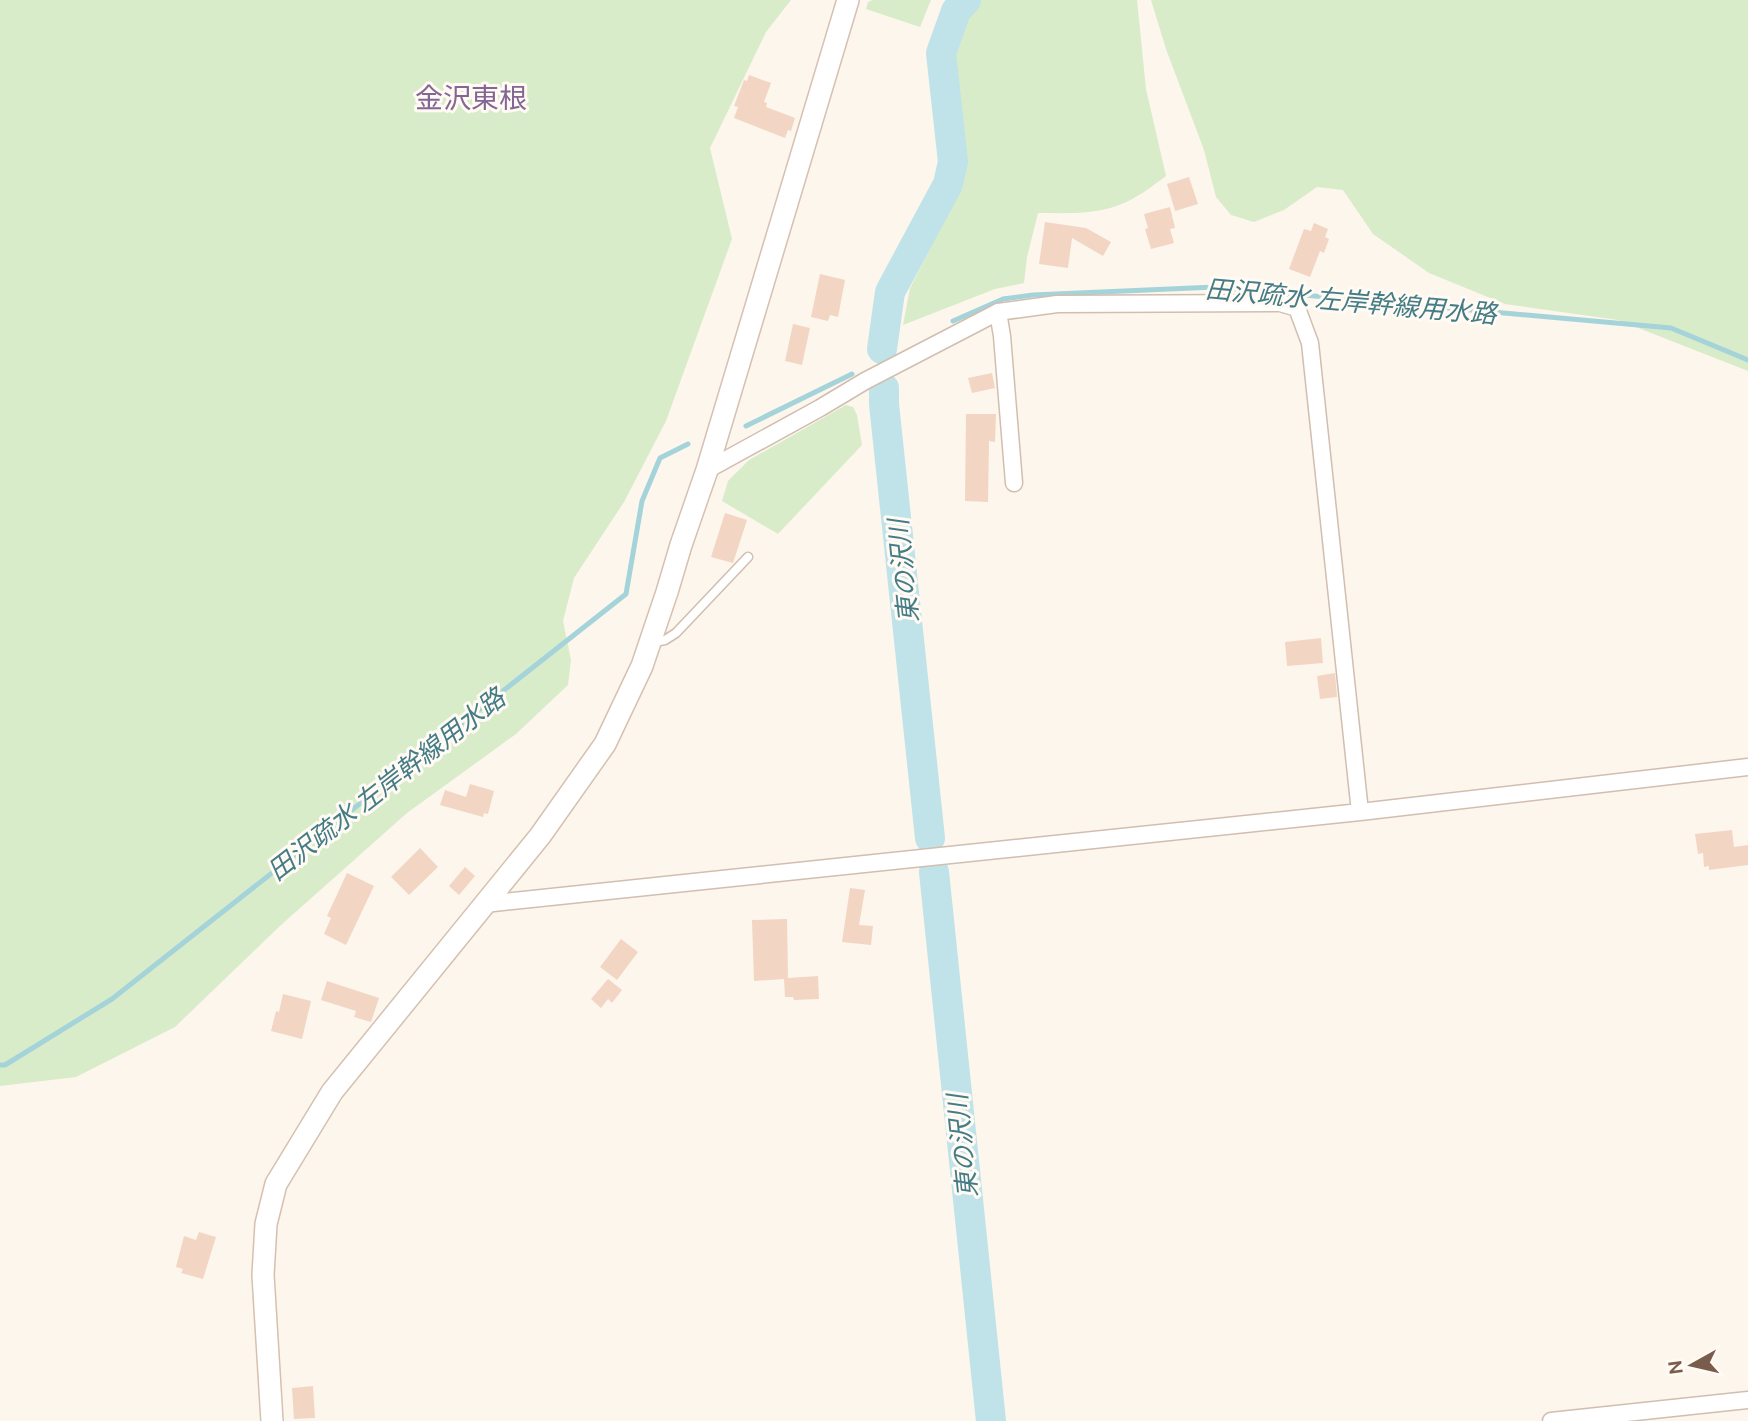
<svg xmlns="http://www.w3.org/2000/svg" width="1748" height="1421" viewBox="0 0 1748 1421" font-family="Ubuntu,'Noto Sans JP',sans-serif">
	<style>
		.green { fill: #d8ecc9 }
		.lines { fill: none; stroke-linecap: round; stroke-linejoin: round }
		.stream { stroke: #a5d3da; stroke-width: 5 }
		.river { stroke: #bfe3e8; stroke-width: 30 }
		.building { fill: #f3d5c3 }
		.lane-casing { stroke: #d1beb0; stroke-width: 11 }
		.street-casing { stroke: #d1beb0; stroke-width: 19 }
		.secondary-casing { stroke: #d6c0b0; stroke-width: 24 }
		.lane { stroke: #fff; stroke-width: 8 }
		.street { stroke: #fff; stroke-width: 16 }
		.secondary { stroke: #fff; stroke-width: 21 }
		.labels { text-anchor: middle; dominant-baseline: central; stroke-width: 6; stroke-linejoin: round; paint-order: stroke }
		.water-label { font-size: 26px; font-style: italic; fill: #437c86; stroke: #fffaf3 }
		.quarter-label { font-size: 28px; fill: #846695; stroke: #fffaf3 }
	</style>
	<rect width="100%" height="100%" fill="#fdf6ec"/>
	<path class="green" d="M 0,0 L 791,0 L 766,32 L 710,148 L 732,239 L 666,421 L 624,502 L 574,578 L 563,621 L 571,660 L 568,685 L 516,734 L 407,813 L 281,925 L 175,1027 L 76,1077 L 0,1086 Z
		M 873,0 L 931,0 L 920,27 L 866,9 L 868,2 Z
		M 980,0 L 1137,0 L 1146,89 L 1166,176 C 1151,187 1136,199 1119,205 C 1093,215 1065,213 1038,213 L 1027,257 L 1024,283 L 995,289 L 903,325 L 910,288 L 958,194 L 963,177 L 966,150 L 955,76 L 955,52 L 961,27 Z
		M 1151,0 L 1748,0 L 1748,371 L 1618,320 L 1505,304 L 1429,273 L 1373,234 L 1343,190 L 1317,187 L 1284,210 L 1254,222 L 1231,215 L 1216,197 L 1204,150 L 1166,49 Z
		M 846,405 L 853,407 L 857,415 L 862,445 L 778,534 L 722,501 L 728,481 L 749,460 Z"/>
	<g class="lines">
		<path class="stream" d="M 953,321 L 1003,299 L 1033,295 L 1215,287 L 1671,328 L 1748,360
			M 746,426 L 852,374
			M 0,1065 L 5,1065 L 112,999 L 626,594 L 642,501 L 660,458 L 688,444"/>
		<path class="river" d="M 882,349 L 890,292 L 948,184 L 953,162 L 941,53 L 956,11 L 966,0
			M 884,388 L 884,404 L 930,838
			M 934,872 L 991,1421"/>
	</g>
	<path class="building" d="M 749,75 L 771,83 L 764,102 L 767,103 L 766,107 L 795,118 L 791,131 L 788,130 L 785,138 L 734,118 L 738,107 L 734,106 L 744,80 L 747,81 Z
		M 1189,177 L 1198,204 L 1175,211 L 1167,184 Z
		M 1170,207 L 1175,228 L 1170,229 L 1174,243 L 1151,249 L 1145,229 L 1148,228 L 1144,214 Z
		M 1045,222 L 1086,228 L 1111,242 L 1103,256 L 1072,238 L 1068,268 L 1039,264 Z
		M 1314,223 L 1328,229 L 1325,237 L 1329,239 L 1324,253 L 1320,251 L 1310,277 L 1289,269 L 1304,229 L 1311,231 Z
		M 820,274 L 845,280 L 838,317 L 830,315 L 828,321 L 811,317 Z
		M 793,324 L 810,328 L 802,365 L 785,361 Z
		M 992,373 L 995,388 L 972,393 L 968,378 Z
		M 966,414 L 996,414 L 995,442 L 989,441 L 988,502 L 965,501 Z
		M 725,513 L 747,520 L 733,563 L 711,557 Z
		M 1321,638 L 1323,663 L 1287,666 L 1285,642 Z
		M 1335,673 L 1337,697 L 1320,699 L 1317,676 Z
		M 470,784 L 494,791 L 488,814 L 484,813 L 483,817 L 440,805 L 445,790 L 466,797 Z
		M 1732,830 L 1734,847 L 1748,845 L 1748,865 L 1709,870 L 1709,866 L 1704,867 L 1703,853 L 1698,854 L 1695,834 Z
		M 420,848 L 438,867 L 409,895 L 391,877 Z
		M 465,867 L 475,876 L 459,895 L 449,886 Z
		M 347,873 L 374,886 L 346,945 L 324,934 L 331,918 L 327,916 Z
		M 850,888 L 865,890 L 859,925 L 873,926 L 871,945 L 842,942 Z
		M 787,919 L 788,978 L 818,976 L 819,999 L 794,1000 L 793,997 L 785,997 L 784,979 L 754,981 L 752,920 Z
		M 621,939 L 638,952 L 617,980 L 600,967 Z
		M 608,979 L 622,990 L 612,1003 L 608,999 L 601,1008 L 591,999 Z
		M 327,981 L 379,998 L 371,1022 L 354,1017 L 356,1011 L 321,1000 Z
		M 283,994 L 311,1001 L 302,1039 L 271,1031 L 276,1011 L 279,1012 Z
		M 199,1232 L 216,1237 L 203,1279 L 181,1273 L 183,1269 L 176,1267 L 184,1236 L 196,1240 Z
		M 313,1386 L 315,1418 L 294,1419 L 292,1388 Z"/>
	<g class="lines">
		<g class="lane-casing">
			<path id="lane" d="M 654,642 L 665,640 L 676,633 L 748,557"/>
		</g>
		<g class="street-casing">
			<path id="street" d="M 998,312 L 1002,336 L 1014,483
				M 707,470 L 820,408 L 865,381 L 998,312 L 1057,304 L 1280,303 L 1297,308 L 1310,343 L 1360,812
				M 484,904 L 1360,812 L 1748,767
				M 1551,1421 L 1748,1400"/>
		</g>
		<g class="secondary-casing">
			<path id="secondary" d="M 272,1421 L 263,1275 L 266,1224 L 276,1184 L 332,1092 L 540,836 L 605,744 L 642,666 L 667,592 L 681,545 L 707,470 L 848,0"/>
		</g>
		<use href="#lane" class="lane"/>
		<use href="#street" class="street"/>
		<use href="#secondary" class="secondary"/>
	</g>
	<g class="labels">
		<g class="water-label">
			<text transform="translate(1351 301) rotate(5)">田沢疏水 左岸幹線用水路</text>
			<text transform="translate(903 571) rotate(-96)">東の沢川</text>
			<text transform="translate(386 784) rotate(-38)">田沢疏水 左岸幹線用水路</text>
			<text transform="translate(962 1146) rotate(-96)">東の沢川</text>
		</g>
		<g class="quarter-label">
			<text x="471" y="97">金沢東根</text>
		</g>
	</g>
	<g transform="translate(1692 1365) rotate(262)" stroke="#fffaf3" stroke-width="5" paint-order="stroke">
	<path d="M0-5L12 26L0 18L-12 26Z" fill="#7a5c4d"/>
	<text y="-10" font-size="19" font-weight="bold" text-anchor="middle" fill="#7a5c4d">N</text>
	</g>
</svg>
